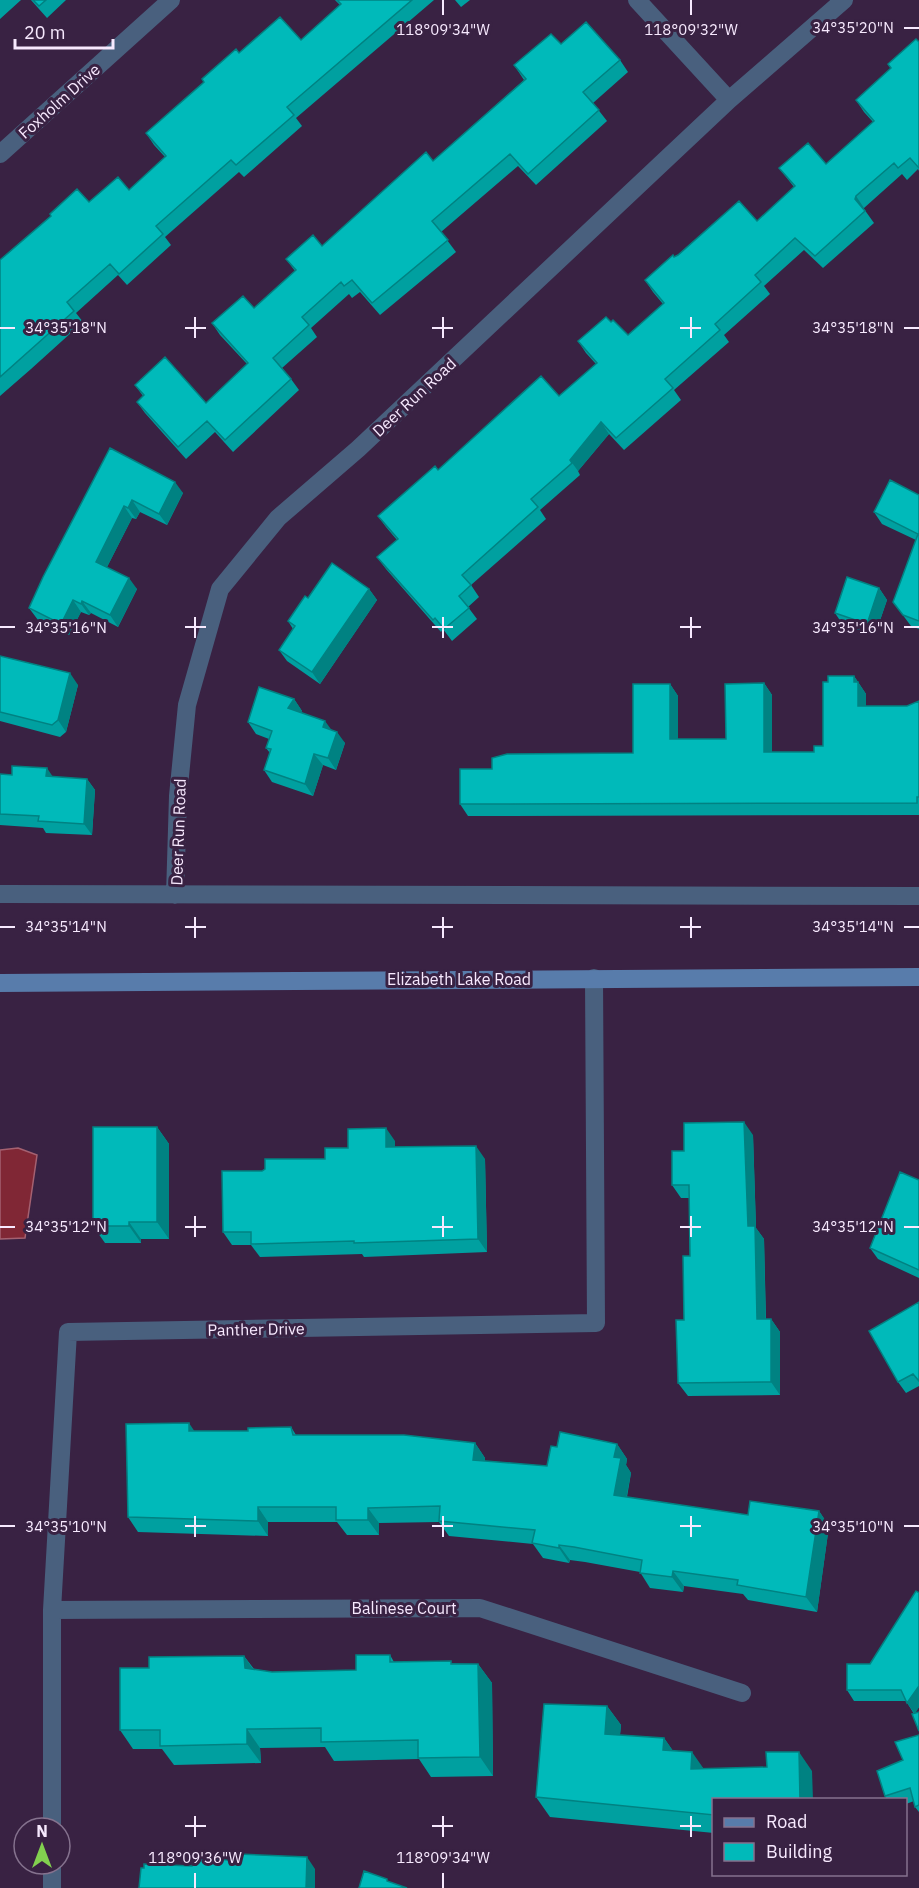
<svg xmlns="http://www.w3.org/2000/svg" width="919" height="1888" viewBox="0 0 919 1888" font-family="'IBM Plex Sans',sans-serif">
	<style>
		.water { fill: #802735; stroke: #a46171; stroke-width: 1.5 }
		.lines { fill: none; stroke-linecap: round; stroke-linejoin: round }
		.street { stroke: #49607e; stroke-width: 18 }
		.secondary { stroke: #587cab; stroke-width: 18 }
		.wall { fill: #00a0a0 }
		.shaded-wall { fill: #008282 }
		.building { fill: #00baba; stroke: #008282; stroke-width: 1.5 }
		.ticks { fill: none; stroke: #f7e9fe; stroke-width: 2 }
		.labels { text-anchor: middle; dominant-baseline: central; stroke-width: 6; stroke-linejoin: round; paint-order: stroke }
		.street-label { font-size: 16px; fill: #f7e9fe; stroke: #392243 }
		.ticks-label { font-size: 15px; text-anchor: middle; fill: #f7e9fe; stroke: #392243; stroke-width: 6; stroke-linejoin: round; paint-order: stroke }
	</style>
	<rect width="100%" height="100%" fill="#392243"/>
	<path class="water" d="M 18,1148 L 37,1155 L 25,1238 L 0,1239 L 0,1150 Z"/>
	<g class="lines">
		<path class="street" d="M 637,0 L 729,100
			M 0,154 L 171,0
			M 0,894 L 919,896
			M 175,895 L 178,796 L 187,705 L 220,589 L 278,518 L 358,449 L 729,100 L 844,0
			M 52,1610 L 480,1608 L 742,1693
			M 52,1828 L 52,1610 L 68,1332 L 596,1323 L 594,978
			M 52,1864 L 52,1888"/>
		<path class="secondary" d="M 0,983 L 919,977"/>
	</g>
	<path class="wall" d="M 0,0 L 21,0 L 0,19 Z
		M 31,0 L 66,0 L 47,18 Z
		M 335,0 L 434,0 L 296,118 L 302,126 L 244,177 L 239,172 L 165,237 L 171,245 L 127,285 L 118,275 L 76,313 L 83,322 L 31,369 L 0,396 L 0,260 L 89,202 L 129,190 L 165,157 L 154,145 L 146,133 L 239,53 L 301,40 L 340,5 Z
		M 455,0 L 470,0 L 461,7 Z
		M 919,42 L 919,171 L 918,169 L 907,180 L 902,174 L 864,208 L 864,209 L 874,223 L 823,268 L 804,250 L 764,286 L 770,294 L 724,335 L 729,342 L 674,390 L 681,400 L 624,450 L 609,434 L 578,471 L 580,475 L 540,510 L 546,519 L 471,585 L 479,597 L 468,607 L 477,619 L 452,641 L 443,629 L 441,632 L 386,569 L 377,557 L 397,540 L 386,527 L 378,516 L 438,470 L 559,396 L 596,364 L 586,353 L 578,341 L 611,322 L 628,335 L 663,304 L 653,292 L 645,280 L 674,257 L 757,221 L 794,187 L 779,168 L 826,164 L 873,122 L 864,112 L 856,100 L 891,69 L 888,64 Z
		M 561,44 L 620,60 L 628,72 L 593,103 L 607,121 L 536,185 L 518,166 L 441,232 L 456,252 L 380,315 L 360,292 L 352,298 L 349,294 L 311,328 L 317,337 L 282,368 L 291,379 L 299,390 L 233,452 L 215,432 L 186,459 L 145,413 L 137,402 L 143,396 L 135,385 L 206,403 L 247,364 L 220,335 L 212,323 L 254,308 L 295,271 L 286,259 L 322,246 L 433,161 L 524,80 L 514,65 Z
		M 110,448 L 183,493 L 167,525 L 140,512 L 136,519 L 132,518 L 107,567 L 137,589 L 118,627 L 91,613 L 89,615 L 81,612 L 69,635 L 38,620 L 29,608 Z
		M 919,495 L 919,629 L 911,626 L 893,602 L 916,540 L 882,524 L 874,512 Z
		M 879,588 L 887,600 L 875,635 L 843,625 L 835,613 Z
		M 369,589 L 377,600 L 320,684 L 287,661 L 279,650 L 293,629 L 288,621 L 308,598 Z
		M 0,656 L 78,685 L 66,732 L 60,737 L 0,721 Z
		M 854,676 L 866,694 L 866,706 L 907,706 L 919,701 L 919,815 L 468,816 L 460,804 L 633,753 L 670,684 L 678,696 L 678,739 L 726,739 L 764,683 L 772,695 L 772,752 L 814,752 L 823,746 L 828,682 Z
		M 294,699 L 302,711 L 301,712 L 331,730 L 345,743 L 336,770 L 323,765 L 313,796 L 272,782 L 264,770 L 270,753 L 266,748 L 269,739 L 256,734 L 248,722 Z
		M 0,774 L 87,779 L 95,790 L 92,835 L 46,833 L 43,828 L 0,825 Z
		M 157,1127 L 169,1144 L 169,1239 L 141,1239 L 141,1243 L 105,1243 L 93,1226 Z
		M 753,1135 L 756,1228 L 764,1239 L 766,1319 L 771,1319 L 780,1332 L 780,1395 L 688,1396 L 678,1383 L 690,1256 L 689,1198 L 681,1198 L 672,1185 L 684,1151 Z
		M 395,1141 L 395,1147 L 485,1159 L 487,1252 L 364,1257 L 362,1254 L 260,1257 L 251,1245 L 232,1245 L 223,1232 L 262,1171 L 325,1159 L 348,1148 Z
		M 919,1180 L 919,1278 L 878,1259 L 870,1248 Z
		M 919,1302 L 919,1386 L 906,1393 L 898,1382 Z
		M 291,1427 L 296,1435 L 475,1443 L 485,1458 L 485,1461 L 547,1466 L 557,1447 L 617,1444 L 627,1459 L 626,1465 L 631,1473 L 627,1497 L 748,1515 L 819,1511 L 829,1526 L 817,1612 L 748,1600 L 743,1594 L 684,1586 L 683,1592 L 650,1588 L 640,1572 L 585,1562 L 570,1560 L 569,1563 L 543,1558 L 533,1544 L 449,1536 L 439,1522 L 379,1523 L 379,1535 L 347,1535 L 337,1522 L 268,1522 L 268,1536 L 138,1532 L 128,1517 L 194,1431 L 248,1431 Z
		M 919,1593 L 919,1707 L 914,1714 L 906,1701 L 854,1701 L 847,1690 L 870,1664 Z
		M 390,1655 L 394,1662 L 478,1664 L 492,1683 L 493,1776 L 431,1777 L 419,1759 L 334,1761 L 325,1747 L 260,1748 L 261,1763 L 174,1765 L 162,1749 L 133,1749 L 120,1730 L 149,1668 L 244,1656 L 254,1669 L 272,1672 L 356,1670 Z
		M 607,1706 L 621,1725 L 620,1735 L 664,1738 L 673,1751 L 703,1768 L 812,1771 L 714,1800 L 714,1833 L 550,1817 L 536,1797 Z
		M 919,1735 L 919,1812 L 915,1807 L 914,1801 L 906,1804 L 906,1800 L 887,1800 L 885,1796 L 903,1760 Z"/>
	<path class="shaded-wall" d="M 856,196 L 864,208 L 863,211 L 855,199 Z
		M 601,422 L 609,434 L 578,471 L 570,460 Z
		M 175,482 L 183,493 L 167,525 L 159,514 Z
		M 132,500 L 140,512 L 136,519 L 128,508 Z
		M 124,506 L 132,518 L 104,573 L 96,562 Z
		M 129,578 L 137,589 L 118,627 L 110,615 Z
		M 879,588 L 887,600 L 875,635 L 867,624 Z
		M 369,589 L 377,600 L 320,684 L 312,672 Z
		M 73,600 L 81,612 L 69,635 L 61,624 Z
		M 82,601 L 91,613 L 89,615 L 81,604 Z
		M 70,673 L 78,685 L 66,732 L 58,720 Z
		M 854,676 L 866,694 L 866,718 L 858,706 L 854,682 Z
		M 764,683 L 772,695 L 772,764 L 764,752 Z
		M 670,684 L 678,696 L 678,750 L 670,739 Z
		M 294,699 L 302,711 L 296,720 L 288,708 Z
		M 325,721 L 333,732 L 323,727 Z
		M 337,732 L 345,743 L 336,770 L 328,758 Z
		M 314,754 L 323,765 L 313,796 L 305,784 Z
		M 47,768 L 55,780 L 46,776 Z
		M 87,779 L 95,790 L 92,835 L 84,824 Z
		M 744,1122 L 753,1135 L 756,1228 L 764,1239 L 766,1332 L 757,1319 L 748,1226 Z
		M 157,1127 L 169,1144 L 169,1239 L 157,1222 Z
		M 386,1128 L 395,1141 L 395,1161 L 386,1147 Z
		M 476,1146 L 485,1159 L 487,1252 L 478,1239 Z
		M 129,1222 L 141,1239 L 141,1243 L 129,1226 Z
		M 771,1319 L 780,1332 L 780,1395 L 771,1382 Z
		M 189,1423 L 199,1438 L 189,1431 Z
		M 475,1443 L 485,1458 L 484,1475 L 473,1460 Z
		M 617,1444 L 627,1459 L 626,1465 L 631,1473 L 624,1510 L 614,1495 L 614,1457 Z
		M 258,1507 L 268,1522 L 268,1536 L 258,1521 Z
		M 368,1508 L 379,1523 L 379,1535 L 368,1520 Z
		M 819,1511 L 829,1526 L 817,1612 L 806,1597 Z
		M 559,1545 L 570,1560 L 569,1563 L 559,1548 Z
		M 673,1571 L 684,1586 L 683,1592 L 672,1577 Z
		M 244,1656 L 257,1675 L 245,1668 Z
		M 478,1664 L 492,1683 L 493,1776 L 480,1757 Z
		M 919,1686 L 919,1707 L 915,1714 L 907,1703 Z
		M 607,1706 L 621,1725 L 618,1753 L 605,1734 Z
		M 247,1729 L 260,1748 L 261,1763 L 247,1744 Z
		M 664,1738 L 678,1758 L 663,1750 Z
		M 692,1752 L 706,1772 L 691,1769 Z
		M 799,1752 L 812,1771 L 813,1800 L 800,1800 Z
		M 307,1857 L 315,1869 L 315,1888 L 306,1888 Z"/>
	<path class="building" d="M 33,0 L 46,0 L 39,6 Z
		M 337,0 L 412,0 L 287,107 L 294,115 L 236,165 L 231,160 L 156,226 L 163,234 L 119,274 L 110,264 L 67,302 L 74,311 L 0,377 L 0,260 L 51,216 L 50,214 L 77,189 L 89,202 L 118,177 L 129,190 L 166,156 L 146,133 L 204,82 L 202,79 L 236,49 L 239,53 L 280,17 L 301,40 L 341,4 Z
		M 586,22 L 620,60 L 583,92 L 599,110 L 528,174 L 510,154 L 432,221 L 448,240 L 372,303 L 352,280 L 344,286 L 341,282 L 302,317 L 309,325 L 273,358 L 291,379 L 225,440 L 207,421 L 178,447 L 137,402 L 144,395 L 135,385 L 165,357 L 206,403 L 248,363 L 212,323 L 243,296 L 254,308 L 296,270 L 286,259 L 313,235 L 322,246 L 426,152 L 433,161 L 526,79 L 514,65 L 551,34 L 561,44 Z
		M 916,39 L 919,42 L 919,168 L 910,158 L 898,168 L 894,163 L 856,196 L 855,199 L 865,211 L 815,256 L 795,238 L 755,275 L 761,282 L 715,324 L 720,330 L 665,379 L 673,388 L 616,438 L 601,422 L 570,460 L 572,463 L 531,499 L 538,507 L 462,575 L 471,585 L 459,596 L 469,608 L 444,629 L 435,618 L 433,620 L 377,557 L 398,539 L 378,516 L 435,466 L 438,470 L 541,376 L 559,396 L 597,363 L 578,341 L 606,317 L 611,322 L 613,320 L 628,335 L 664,303 L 645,280 L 673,255 L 674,257 L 678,255 L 739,201 L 757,221 L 795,186 L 779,168 L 808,143 L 826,164 L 874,121 L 856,100 L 891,68 L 888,64 Z
		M 110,448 L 175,482 L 159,514 L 132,500 L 128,508 L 124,506 L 96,562 L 129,578 L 110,615 L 82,601 L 81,604 L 73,600 L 61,624 L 29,608 L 43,577 Z
		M 890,480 L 919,495 L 919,621 L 903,615 L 893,602 L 918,534 L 874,512 Z
		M 332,563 L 369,589 L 312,672 L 279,650 L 295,626 L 288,621 L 305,596 L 308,598 Z
		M 847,577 L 879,588 L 867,624 L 835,613 Z
		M 0,656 L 70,673 L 58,720 L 52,725 L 0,712 Z
		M 828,676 L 854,676 L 854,682 L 858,682 L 858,706 L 907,706 L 919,701 L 919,797 L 917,797 L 917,803 L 460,804 L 460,769 L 492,769 L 492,758 L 507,754 L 633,753 L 633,684 L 670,684 L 670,739 L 726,739 L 725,684 L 764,683 L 764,752 L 814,752 L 814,746 L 823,746 L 823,682 L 828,682 Z
		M 259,687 L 294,699 L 288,708 L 325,721 L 323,727 L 337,732 L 328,758 L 314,754 L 305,784 L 264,770 L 271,749 L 266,748 L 272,731 L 248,722 Z
		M 12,766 L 47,768 L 46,776 L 87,779 L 84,824 L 38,821 L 39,816 L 0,814 L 0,774 L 12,775 Z
		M 744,1122 L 748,1226 L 755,1226 L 757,1319 L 771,1319 L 771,1382 L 678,1383 L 676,1320 L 684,1320 L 683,1256 L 690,1256 L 689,1185 L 672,1185 L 672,1151 L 684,1151 L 684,1123 Z
		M 93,1127 L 157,1127 L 157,1222 L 129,1222 L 129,1226 L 93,1226 Z
		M 386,1128 L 386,1147 L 476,1146 L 478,1239 L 354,1243 L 354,1241 L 251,1244 L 251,1232 L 223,1232 L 222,1171 L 262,1171 L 265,1169 L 265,1159 L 325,1159 L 325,1148 L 348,1148 L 348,1129 Z
		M 900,1172 L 919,1180 L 919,1270 L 870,1248 Z
		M 919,1302 L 919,1381 L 913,1374 L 898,1382 L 869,1331 Z
		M 189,1423 L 189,1431 L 248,1431 L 248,1428 L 291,1427 L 293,1435 L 404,1435 L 475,1443 L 473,1460 L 547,1466 L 551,1446 L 557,1447 L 560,1432 L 617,1444 L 614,1457 L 621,1458 L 614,1495 L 748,1515 L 750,1501 L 819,1511 L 806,1597 L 737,1585 L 738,1580 L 673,1571 L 672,1577 L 640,1573 L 642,1560 L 574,1547 L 559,1545 L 559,1548 L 532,1543 L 535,1530 L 439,1521 L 440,1506 L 368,1508 L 368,1520 L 336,1520 L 336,1507 L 258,1507 L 258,1521 L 128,1517 L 126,1424 Z
		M 916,1591 L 919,1593 L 919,1686 L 907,1703 L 901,1690 L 847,1690 L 847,1664 L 870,1664 Z
		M 356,1655 L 390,1655 L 390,1662 L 451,1661 L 451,1664 L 478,1664 L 480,1757 L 418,1758 L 418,1740 L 321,1742 L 321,1728 L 247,1729 L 247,1744 L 160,1746 L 160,1730 L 120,1730 L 120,1668 L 149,1668 L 149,1657 L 244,1656 L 245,1668 L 272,1672 L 356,1670 Z
		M 544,1704 L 607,1706 L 605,1734 L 664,1738 L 663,1750 L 692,1752 L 691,1769 L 767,1767 L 766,1752 L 799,1752 L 800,1800 L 714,1800 L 714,1815 L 536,1797 Z
		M 919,1712 L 919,1731 L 912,1714 Z
		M 919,1735 L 919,1805 L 915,1807 L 910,1788 L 885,1796 L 877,1771 L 903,1760 L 895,1742 Z
		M 238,1854 L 307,1857 L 306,1888 L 139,1888 L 141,1868 L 144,1868 L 144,1864 L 192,1866 L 193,1857 L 238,1861 Z
		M 364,1871 L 387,1879 L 387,1881 L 407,1888 L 359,1888 Z"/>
	<path class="ticks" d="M 443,0 L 443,15M 691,0 L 691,15M 904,28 L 919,28M 195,317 L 195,338M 443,317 L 443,338M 691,317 L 691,338M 0,328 L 15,328M 185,328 L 206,328M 432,328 L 453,328M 680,328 L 701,328M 904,328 L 919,328M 195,617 L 195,638M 443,617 L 443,638M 691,617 L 691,638M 0,627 L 15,627M 185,627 L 206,627M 432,627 L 453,627M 680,627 L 701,627M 904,627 L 919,627M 195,917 L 195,938M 443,917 L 443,938M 691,917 L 691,938M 0,927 L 15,927M 185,927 L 206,927M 432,927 L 453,927M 680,927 L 701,927M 904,927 L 919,927M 195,1216 L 195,1237M 443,1216 L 443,1237M 691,1216 L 691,1237M 0,1227 L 15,1227M 185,1227 L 206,1227M 432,1227 L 453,1227M 680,1227 L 701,1227M 904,1227 L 919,1227M 195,1516 L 195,1537M 443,1516 L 443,1537M 691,1516 L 691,1537M 0,1526 L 15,1526M 185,1526 L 206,1526M 432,1526 L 453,1526M 680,1526 L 701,1526M 904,1526 L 919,1526M 195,1816 L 195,1837M 443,1816 L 443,1837M 691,1816 L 691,1837M 185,1826 L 206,1826M 432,1826 L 453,1826M 680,1826 L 701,1826M 195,1873 L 195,1888M 443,1873 L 443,1888"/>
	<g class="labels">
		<g class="street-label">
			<text transform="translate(59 101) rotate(-42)">Foxholm Drive</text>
			<text transform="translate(414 397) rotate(-43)">Deer Run Road</text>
			<text transform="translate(178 832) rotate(-88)">Deer Run Road</text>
			<text x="459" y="979">Elizabeth Lake Road</text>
			<text transform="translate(256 1329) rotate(-1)">Panther Drive</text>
			<text x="404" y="1608">Balinese Court</text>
		</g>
	</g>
	<g class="ticks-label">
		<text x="853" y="33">34°35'20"N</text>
		<text x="443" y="35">118°09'34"W</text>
		<text x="691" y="35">118°09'32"W</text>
		<text x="66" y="333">34°35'18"N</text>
		<text x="853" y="333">34°35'18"N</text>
		<text x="66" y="633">34°35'16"N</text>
		<text x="853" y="633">34°35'16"N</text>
		<text x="66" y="932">34°35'14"N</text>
		<text x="853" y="932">34°35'14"N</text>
		<text x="66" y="1232">34°35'12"N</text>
		<text x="853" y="1232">34°35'12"N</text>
		<text x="66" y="1532">34°35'10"N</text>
		<text x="853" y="1532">34°35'10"N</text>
		<text x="195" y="1863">118°09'36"W</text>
		<text x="443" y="1863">118°09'34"W</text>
	</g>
	<rect x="712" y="1798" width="195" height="78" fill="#392243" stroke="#85728e" stroke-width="1.5"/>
	<rect x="724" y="1818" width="30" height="9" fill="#587cab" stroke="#85728e" stroke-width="1.5"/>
	<text x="766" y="1828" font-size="18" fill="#f7e9fe">Road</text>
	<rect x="724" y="1843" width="30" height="18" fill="#00baba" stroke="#85728e" stroke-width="1.5"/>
	<text x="766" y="1858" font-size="18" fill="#f7e9fe">Building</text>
	<g transform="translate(42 1846)"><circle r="28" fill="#392243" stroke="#85728e" stroke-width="1.5"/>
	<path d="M0-4.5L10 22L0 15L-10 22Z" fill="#82d04f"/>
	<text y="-9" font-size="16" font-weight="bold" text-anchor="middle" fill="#f7e9fe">N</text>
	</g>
	<path d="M15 39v9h98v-9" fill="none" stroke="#f7e9fe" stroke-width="3"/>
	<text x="24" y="39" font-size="18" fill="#f7e9fe" stroke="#392243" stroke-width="4.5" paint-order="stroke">20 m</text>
</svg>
